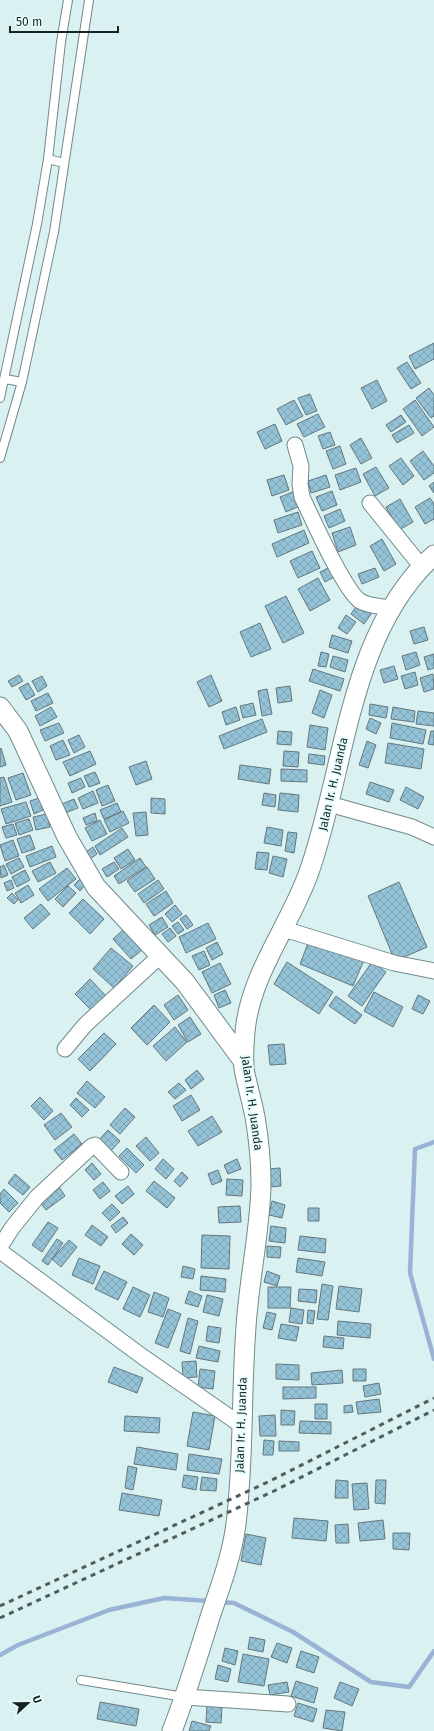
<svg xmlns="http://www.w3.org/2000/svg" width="434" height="1731" viewBox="0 0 434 1731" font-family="'Fira Sans',sans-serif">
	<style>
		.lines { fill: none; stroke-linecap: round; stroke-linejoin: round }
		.stream { stroke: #99b3d5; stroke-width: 4.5 }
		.building { fill: url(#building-cross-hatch); stroke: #64767e }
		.service-casing { stroke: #738989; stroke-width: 10 }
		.minor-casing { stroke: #738989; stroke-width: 17 }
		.tertiary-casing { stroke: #738989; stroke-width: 21 }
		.service { stroke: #fff; stroke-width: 8 }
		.minor { stroke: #fff; stroke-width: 15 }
		.tertiary { stroke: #fff; stroke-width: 19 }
		.rail { stroke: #505d5d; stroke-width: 3; stroke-dasharray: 5 5; stroke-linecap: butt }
		.labels { text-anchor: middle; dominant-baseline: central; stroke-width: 4; stroke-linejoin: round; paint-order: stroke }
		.street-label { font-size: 12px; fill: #192222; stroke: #e7fefe }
	</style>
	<defs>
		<pattern id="building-cross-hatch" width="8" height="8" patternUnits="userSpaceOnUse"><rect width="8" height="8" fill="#94c3d7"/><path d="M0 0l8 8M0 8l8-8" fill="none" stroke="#7fa7b8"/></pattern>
	</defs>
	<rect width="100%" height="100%" fill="#d9f1f1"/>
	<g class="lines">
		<path class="stream" d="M 434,1142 L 415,1149 L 410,1273 L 434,1359
			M 219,1602 L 234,1603 L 293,1632 L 371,1682 L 409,1687 L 434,1651
			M 0,1655 L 18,1645 L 109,1610 L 164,1598 L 210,1601"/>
	</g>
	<path class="building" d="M 434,343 L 434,359 L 415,369 L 409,356 Z
		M 407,362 L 421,383 L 411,389 L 397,368 Z
		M 377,380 L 387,401 L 372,409 L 361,388 Z
		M 429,388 L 434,395 L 434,416 L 431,418 L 416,398 Z
		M 310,394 L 317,411 L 306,415 L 298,398 Z
		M 294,400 L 303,416 L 286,425 L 277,409 Z
		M 415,400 L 434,427 L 422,436 L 403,409 Z
		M 318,414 L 325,427 L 304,437 L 297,424 Z
		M 401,415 L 406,422 L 391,432 L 386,425 Z
		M 275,424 L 282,441 L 265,449 L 257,432 Z
		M 409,425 L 414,433 L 397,443 L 392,435 Z
		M 330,432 L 335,445 L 323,449 L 318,436 Z
		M 361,438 L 372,458 L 361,464 L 350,445 Z
		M 340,446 L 346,464 L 333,469 L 326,451 Z
		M 423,451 L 434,466 L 434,473 L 424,480 L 410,461 Z
		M 401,458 L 414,476 L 403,485 L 389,466 Z
		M 376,467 L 389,488 L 375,496 L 363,474 Z
		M 356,468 L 361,482 L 340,490 L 335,475 Z
		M 284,475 L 289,490 L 272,496 L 267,480 Z
		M 326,475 L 330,487 L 311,493 L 308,481 Z
		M 434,482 L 434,493 L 429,486 Z
		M 295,491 L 300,506 L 286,512 L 280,497 Z
		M 332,491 L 337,505 L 322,511 L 316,497 Z
		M 430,498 L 434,504 L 434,519 L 425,524 L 415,507 Z
		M 400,499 L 413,522 L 399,530 L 386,507 Z
		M 340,509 L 345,521 L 329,528 L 324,516 Z
		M 298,512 L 302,525 L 278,533 L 274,520 Z
		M 350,527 L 356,545 L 338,552 L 332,533 Z
		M 304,530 L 309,543 L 277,557 L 272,544 Z
		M 382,539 L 396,564 L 384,571 L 370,546 Z
		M 312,551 L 320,568 L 298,578 L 290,561 Z
		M 332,566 L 336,576 L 325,582 L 320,572 Z
		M 375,568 L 379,577 L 362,584 L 358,574 Z
		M 318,578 L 330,600 L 310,611 L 298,589 Z
		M 286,596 L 304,633 L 283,643 L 265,606 Z
		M 358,604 L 371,614 L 364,624 L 351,614 Z
		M 346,615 L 356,622 L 347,634 L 338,628 Z
		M 260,623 L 271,649 L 251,657 L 240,632 Z
		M 424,627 L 428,640 L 414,644 L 410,631 Z
		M 332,635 L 352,641 L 348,653 L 329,647 Z
		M 321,652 L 329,654 L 326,667 L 318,666 Z
		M 416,652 L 420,665 L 406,670 L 402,656 Z
		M 434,654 L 434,668 L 428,670 L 424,657 Z
		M 333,656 L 348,660 L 345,672 L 330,667 Z
		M 394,666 L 398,679 L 384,683 L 380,670 Z
		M 313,669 L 344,679 L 340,691 L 309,681 Z
		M 415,672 L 418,685 L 405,689 L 401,676 Z
		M 433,674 L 434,689 L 424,692 L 420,678 Z
		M 19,675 L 23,681 L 12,687 L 8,681 Z
		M 211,675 L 222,701 L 209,707 L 197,682 Z
		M 42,676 L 47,686 L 38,692 L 32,681 Z
		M 28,683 L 35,695 L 26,700 L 19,688 Z
		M 290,686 L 292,701 L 278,703 L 276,688 Z
		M 267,689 L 272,714 L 262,716 L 258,691 Z
		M 320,690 L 332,695 L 324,718 L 312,713 Z
		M 48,693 L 53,703 L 36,711 L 31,701 Z
		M 253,703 L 256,715 L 243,718 L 240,706 Z
		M 370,704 L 388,707 L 386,718 L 369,715 Z
		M 51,707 L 57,717 L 40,726 L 35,716 Z
		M 236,707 L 240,720 L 226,725 L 222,712 Z
		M 393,707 L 415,711 L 414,722 L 391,719 Z
		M 418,711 L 434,713 L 434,726 L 416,724 Z
		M 370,718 L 381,723 L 376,734 L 366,729 Z
		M 262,719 L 267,732 L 224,749 L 219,736 Z
		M 59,723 L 64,733 L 45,741 L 40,730 Z
		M 392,723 L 426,730 L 423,744 L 390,738 Z
		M 310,725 L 328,728 L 325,750 L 307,747 Z
		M 278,731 L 292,732 L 291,745 L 277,744 Z
		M 431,731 L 434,731 L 434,745 L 428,744 Z
		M 79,735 L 85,747 L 74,753 L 68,740 Z
		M 63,740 L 70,755 L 56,760 L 50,746 Z
		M 367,741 L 376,745 L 368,768 L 359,765 Z
		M 388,743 L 424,749 L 421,769 L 385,763 Z
		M 1,748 L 6,765 L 0,767 L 0,749 Z
		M 90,751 L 96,764 L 70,776 L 63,762 Z
		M 284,751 L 299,752 L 298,767 L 283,766 Z
		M 309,754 L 325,756 L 324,765 L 308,763 Z
		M 146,761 L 152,779 L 136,785 L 129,767 Z
		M 240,765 L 271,769 L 269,784 L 238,779 Z
		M 281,769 L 307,770 L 307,782 L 281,781 Z
		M 95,772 L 100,783 L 89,787 L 84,776 Z
		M 23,773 L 31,795 L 16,800 L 8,778 Z
		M 4,777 L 12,802 L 0,806 L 0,778 Z
		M 81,778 L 85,787 L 72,793 L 68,783 Z
		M 370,782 L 394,790 L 389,802 L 366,794 Z
		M 108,785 L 115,801 L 102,806 L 96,790 Z
		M 406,787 L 424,797 L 418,809 L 400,800 Z
		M 93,791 L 98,803 L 83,809 L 78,798 Z
		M 264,793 L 276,795 L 275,807 L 262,805 Z
		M 280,793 L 299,795 L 298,812 L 278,810 Z
		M 39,798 L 43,810 L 34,814 L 30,801 Z
		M 151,798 L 165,799 L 165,814 L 151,813 Z
		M 74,799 L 78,808 L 65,813 L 62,804 Z
		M 26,802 L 31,816 L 6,824 L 1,809 Z
		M 117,803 L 121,812 L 104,819 L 100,810 Z
		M 123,811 L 129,823 L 110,832 L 104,820 Z
		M 146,812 L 148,835 L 136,836 L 133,813 Z
		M 95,813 L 97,821 L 86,825 L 83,818 Z
		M 47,814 L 50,827 L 36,830 L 33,817 Z
		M 29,819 L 33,830 L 19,835 L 15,823 Z
		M 100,820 L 107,834 L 92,841 L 85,828 Z
		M 13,824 L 17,835 L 6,838 L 2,827 Z
		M 267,827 L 283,830 L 281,846 L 264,843 Z
		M 122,828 L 128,837 L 100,855 L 95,846 Z
		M 288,832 L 297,833 L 294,853 L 285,851 Z
		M 30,835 L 35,849 L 22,853 L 17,839 Z
		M 13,840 L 19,856 L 5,861 L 0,845 Z
		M 52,846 L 56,857 L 30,867 L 26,856 Z
		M 93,847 L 97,854 L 90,859 L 86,852 Z
		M 128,849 L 135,860 L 121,869 L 114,858 Z
		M 257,852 L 269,853 L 267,870 L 255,869 Z
		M 273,856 L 287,859 L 283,877 L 269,873 Z
		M 19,858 L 24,867 L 11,874 L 6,864 Z
		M 140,858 L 146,867 L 119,884 L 114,876 Z
		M 50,862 L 56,873 L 38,882 L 32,871 Z
		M 114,862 L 119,869 L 107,877 L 102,869 Z
		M 4,865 L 8,875 L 1,878 L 0,867 Z
		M 147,867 L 155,879 L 135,892 L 127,881 Z
		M 67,868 L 76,879 L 48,901 L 39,889 Z
		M 25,870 L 30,880 L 17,887 L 12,877 Z
		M 81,878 L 86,884 L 80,891 L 74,885 Z
		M 11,880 L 14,888 L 7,891 L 4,883 Z
		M 158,880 L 164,889 L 144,903 L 138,894 Z
		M 399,882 L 427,947 L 395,961 L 368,896 Z
		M 28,885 L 34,895 L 21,903 L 15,893 Z
		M 68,886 L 76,893 L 63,907 L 55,899 Z
		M 166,891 L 173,903 L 154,916 L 146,904 Z
		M 12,893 L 18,900 L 14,904 L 7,898 Z
		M 83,899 L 104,919 L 90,934 L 69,913 Z
		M 41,904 L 50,914 L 33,929 L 24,918 Z
		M 175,905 L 182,914 L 172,922 L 165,914 Z
		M 186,915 L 193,925 L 187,929 L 180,919 Z
		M 162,917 L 168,927 L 155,935 L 149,925 Z
		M 178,922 L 184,930 L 178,934 L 172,926 Z
		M 208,923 L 216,939 L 186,953 L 179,937 Z
		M 170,928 L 176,936 L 168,942 L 162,934 Z
		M 124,929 L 142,950 L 131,959 L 113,939 Z
		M 310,938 L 364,960 L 353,986 L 300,964 Z
		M 217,942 L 223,954 L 212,960 L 206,948 Z
		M 111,948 L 133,966 L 114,988 L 93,969 Z
		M 204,951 L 210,965 L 199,970 L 192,956 Z
		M 287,962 L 333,992 L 319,1014 L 274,984 Z
		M 372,962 L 386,972 L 362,1006 L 348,996 Z
		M 220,963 L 231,984 L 212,993 L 202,972 Z
		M 90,979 L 106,996 L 91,1010 L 75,994 Z
		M 225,990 L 231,1003 L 219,1008 L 214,995 Z
		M 374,992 L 403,1007 L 393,1027 L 364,1011 Z
		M 178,995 L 188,1010 L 174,1020 L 164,1005 Z
		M 418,995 L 430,1001 L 423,1014 L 412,1009 Z
		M 336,996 L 362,1015 L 355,1024 L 329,1006 Z
		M 154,1005 L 170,1022 L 147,1045 L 131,1028 Z
		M 190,1017 L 201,1034 L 188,1042 L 178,1025 Z
		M 175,1027 L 187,1042 L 166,1061 L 153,1046 Z
		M 104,1033 L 116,1044 L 90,1071 L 78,1059 Z
		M 284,1044 L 286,1064 L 270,1065 L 268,1045 Z
		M 197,1070 L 204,1079 L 191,1089 L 185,1080 Z
		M 87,1081 L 105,1097 L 95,1108 L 77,1093 Z
		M 179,1083 L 186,1090 L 175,1099 L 168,1092 Z
		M 191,1095 L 200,1110 L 182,1121 L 173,1106 Z
		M 40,1097 L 53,1111 L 44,1120 L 31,1106 Z
		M 76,1098 L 89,1110 L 82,1117 L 70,1105 Z
		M 125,1108 L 135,1117 L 120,1134 L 110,1125 Z
		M 61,1113 L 72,1127 L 55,1140 L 44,1125 Z
		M 212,1116 L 222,1132 L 198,1146 L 188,1131 Z
		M 108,1130 L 120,1141 L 109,1153 L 97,1142 Z
		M 74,1134 L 82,1144 L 62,1160 L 54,1150 Z
		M 146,1137 L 159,1153 L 150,1161 L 136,1146 Z
		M 127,1148 L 144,1165 L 136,1173 L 119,1156 Z
		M 163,1159 L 174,1169 L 166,1179 L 155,1169 Z
		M 237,1159 L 241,1169 L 228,1174 L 224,1165 Z
		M 92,1163 L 101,1174 L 94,1180 L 85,1170 Z
		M 280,1168 L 281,1186 L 269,1187 L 268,1169 Z
		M 218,1170 L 222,1181 L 212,1185 L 208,1174 Z
		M 182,1172 L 188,1178 L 180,1187 L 174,1181 Z
		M 15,1174 L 30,1187 L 23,1195 L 8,1183 Z
		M 227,1179 L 243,1180 L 242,1196 L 226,1195 Z
		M 154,1181 L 175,1198 L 167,1208 L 146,1191 Z
		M 103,1182 L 110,1191 L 100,1199 L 93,1190 Z
		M 128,1186 L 134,1194 L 122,1204 L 115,1196 Z
		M 59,1187 L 65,1196 L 46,1210 L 39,1201 Z
		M 4,1189 L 18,1203 L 9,1212 L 0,1203 L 0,1194 Z
		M 272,1201 L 285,1205 L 282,1218 L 269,1215 Z
		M 112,1204 L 120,1212 L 110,1221 L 102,1213 Z
		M 240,1206 L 241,1222 L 219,1223 L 218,1207 Z
		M 308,1208 L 319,1208 L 319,1221 L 308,1221 Z
		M 123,1217 L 128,1223 L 116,1233 L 111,1226 Z
		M 48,1222 L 58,1228 L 42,1252 L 32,1245 Z
		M 92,1225 L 108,1237 L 101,1246 L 85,1235 Z
		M 271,1226 L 286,1228 L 285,1243 L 269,1241 Z
		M 131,1234 L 143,1245 L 134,1255 L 122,1244 Z
		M 202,1235 L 230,1236 L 229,1269 L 201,1268 Z
		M 300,1236 L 326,1239 L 325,1253 L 298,1250 Z
		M 57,1239 L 63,1243 L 48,1265 L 42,1261 Z
		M 69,1240 L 77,1247 L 61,1267 L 52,1259 Z
		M 267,1246 L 281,1247 L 280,1258 L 267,1257 Z
		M 79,1258 L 100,1266 L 93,1284 L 72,1275 Z
		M 298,1258 L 325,1262 L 322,1276 L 296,1272 Z
		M 183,1266 L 195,1269 L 193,1279 L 181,1277 Z
		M 104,1271 L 127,1282 L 118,1300 L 95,1289 Z
		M 267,1271 L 280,1276 L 277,1286 L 264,1282 Z
		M 201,1276 L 226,1279 L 225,1292 L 200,1290 Z
		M 322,1284 L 333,1286 L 328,1320 L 317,1319 Z
		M 339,1286 L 362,1289 L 359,1312 L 336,1309 Z
		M 133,1287 L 150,1295 L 140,1317 L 123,1309 Z
		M 268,1287 L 291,1287 L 290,1308 L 268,1308 Z
		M 299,1289 L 317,1290 L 316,1303 L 298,1301 Z
		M 189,1291 L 202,1296 L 198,1307 L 185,1303 Z
		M 154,1292 L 169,1298 L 163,1317 L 148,1312 Z
		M 207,1295 L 223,1299 L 219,1316 L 203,1312 Z
		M 291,1308 L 304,1310 L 302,1324 L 289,1322 Z
		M 168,1309 L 181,1314 L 168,1348 L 155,1343 Z
		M 308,1310 L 315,1311 L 313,1324 L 307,1323 Z
		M 267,1312 L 276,1314 L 272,1330 L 263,1328 Z
		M 188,1318 L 198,1321 L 190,1354 L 180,1351 Z
		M 338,1321 L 371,1324 L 370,1338 L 337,1335 Z
		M 281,1324 L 299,1327 L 296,1341 L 278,1338 Z
		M 208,1326 L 221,1328 L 219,1343 L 206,1341 Z
		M 324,1336 L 344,1338 L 343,1349 L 323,1347 Z
		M 199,1346 L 220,1351 L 218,1362 L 196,1358 Z
		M 196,1361 L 197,1377 L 183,1378 L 182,1362 Z
		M 276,1364 L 299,1365 L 299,1380 L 276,1379 Z
		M 114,1367 L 143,1378 L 137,1393 L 108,1382 Z
		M 200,1369 L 215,1371 L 213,1389 L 198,1387 Z
		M 353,1369 L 366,1369 L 366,1381 L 353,1381 Z
		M 342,1370 L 343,1383 L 312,1385 L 311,1373 Z
		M 379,1383 L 381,1394 L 365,1397 L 363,1386 Z
		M 283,1387 L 316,1387 L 316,1398 L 283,1399 Z
		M 379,1399 L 381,1412 L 358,1414 L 356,1402 Z
		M 315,1404 L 327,1404 L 327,1419 L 315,1419 Z
		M 352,1405 L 353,1412 L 344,1413 L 344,1406 Z
		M 281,1410 L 295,1411 L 294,1425 L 281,1425 Z
		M 193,1412 L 215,1416 L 209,1450 L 187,1446 Z
		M 275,1415 L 276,1436 L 260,1436 L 259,1416 Z
		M 125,1416 L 160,1418 L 159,1433 L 124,1431 Z
		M 300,1421 L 331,1422 L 331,1434 L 299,1433 Z
		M 264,1440 L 274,1441 L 273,1455 L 263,1455 Z
		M 279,1441 L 299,1442 L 299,1451 L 279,1451 Z
		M 137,1447 L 178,1454 L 176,1470 L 134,1464 Z
		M 189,1454 L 222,1459 L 219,1474 L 187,1470 Z
		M 128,1466 L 137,1468 L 133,1490 L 125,1488 Z
		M 184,1475 L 198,1477 L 196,1490 L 182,1487 Z
		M 202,1477 L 217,1479 L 216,1491 L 200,1490 Z
		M 336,1480 L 348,1481 L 348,1498 L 335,1498 Z
		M 376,1480 L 386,1480 L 385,1504 L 375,1503 Z
		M 367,1483 L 369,1509 L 354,1510 L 352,1484 Z
		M 122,1493 L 162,1500 L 159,1516 L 119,1510 Z
		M 294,1518 L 328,1521 L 326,1541 L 292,1538 Z
		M 383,1520 L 385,1539 L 360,1541 L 358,1523 Z
		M 348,1524 L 349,1543 L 336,1543 L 335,1525 Z
		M 393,1533 L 410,1533 L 409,1550 L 393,1549 Z
		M 246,1534 L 266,1538 L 261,1565 L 241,1561 Z
		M 250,1637 L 265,1640 L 263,1652 L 248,1649 Z
		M 277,1643 L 292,1648 L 287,1663 L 271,1657 Z
		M 225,1648 L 238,1651 L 235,1665 L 222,1661 Z
		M 301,1651 L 319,1657 L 314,1673 L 296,1667 Z
		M 243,1654 L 269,1659 L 264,1686 L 238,1682 Z
		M 218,1665 L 231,1669 L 228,1682 L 215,1679 Z
		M 296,1681 L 318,1688 L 314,1703 L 291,1696 Z
		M 287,1682 L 289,1692 L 270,1695 L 268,1685 Z
		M 340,1682 L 359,1689 L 352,1706 L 334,1698 Z
		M 100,1702 L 139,1709 L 136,1726 L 97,1719 Z
		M 298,1703 L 317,1709 L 313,1722 L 294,1716 Z
		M 207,1705 L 222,1706 L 221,1723 L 206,1722 Z
		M 326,1710 L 345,1712 L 342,1731 L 323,1728 Z
		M 192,1721 L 211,1726 L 209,1731 L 189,1731 Z"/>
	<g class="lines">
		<g class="service-casing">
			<path id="service" d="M 48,159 L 64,163
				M 5,379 L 22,382
				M 0,398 L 37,224 L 48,159 L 61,42 L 68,0
				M 0,458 L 22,382 L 54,232 L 89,0
				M 81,1680 L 184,1697"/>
		</g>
		<g class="minor-casing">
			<path id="minor" d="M 295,445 L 301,466 L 300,484 L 302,497 C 312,518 344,590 360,601 C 368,606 380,606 390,608
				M 370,503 L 421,566
				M 329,804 L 412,827 L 434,837
				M 284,929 L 394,963 L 434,971
				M 65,1049 L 85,1025 L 161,955
				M 0,1247 L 12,1228 L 37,1197 L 92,1146 L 95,1145 L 121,1172
				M 0,1251 L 143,1357 L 241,1425
				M 185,1697 L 288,1704"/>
		</g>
		<g class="tertiary-casing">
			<path id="tertiary" d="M 0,707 L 18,731 L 67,837 L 96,887 L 185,982 L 244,1062
				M 172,1731 C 187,1692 199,1653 211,1614 C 221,1585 232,1555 236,1524 C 244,1459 241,1392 246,1327 C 249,1279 260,1232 261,1185 C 261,1162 259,1140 255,1117 C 252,1101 247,1085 244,1069 C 243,1057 244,1044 245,1032 C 250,974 290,926 309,872 C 346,768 348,633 434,555"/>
		</g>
		<use href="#service" class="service"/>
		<use href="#minor" class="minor"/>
		<use href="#tertiary" class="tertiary"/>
		<path class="rail" d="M 0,1606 L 270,1481 L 434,1398
			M 0,1618 L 274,1491 L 434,1410"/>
	</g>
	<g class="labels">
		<g class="street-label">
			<text transform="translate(333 784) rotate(-77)">Jalan Ir. H. Juanda</text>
			<text transform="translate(252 1103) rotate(82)">Jalan Ir. H. Juanda</text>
			<text transform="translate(241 1425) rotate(-88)">Jalan Ir. H. Juanda</text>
		</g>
	</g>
	<g transform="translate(28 1703) rotate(68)" stroke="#e7fefe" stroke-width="3" paint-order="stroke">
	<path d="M0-3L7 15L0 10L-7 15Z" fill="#192222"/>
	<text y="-6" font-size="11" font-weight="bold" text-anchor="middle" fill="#192222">U</text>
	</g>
	<path d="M10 26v6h108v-6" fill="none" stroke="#192222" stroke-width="2"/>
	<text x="16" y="26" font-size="12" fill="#192222" stroke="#e7fefe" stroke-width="3" paint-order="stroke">50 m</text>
</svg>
